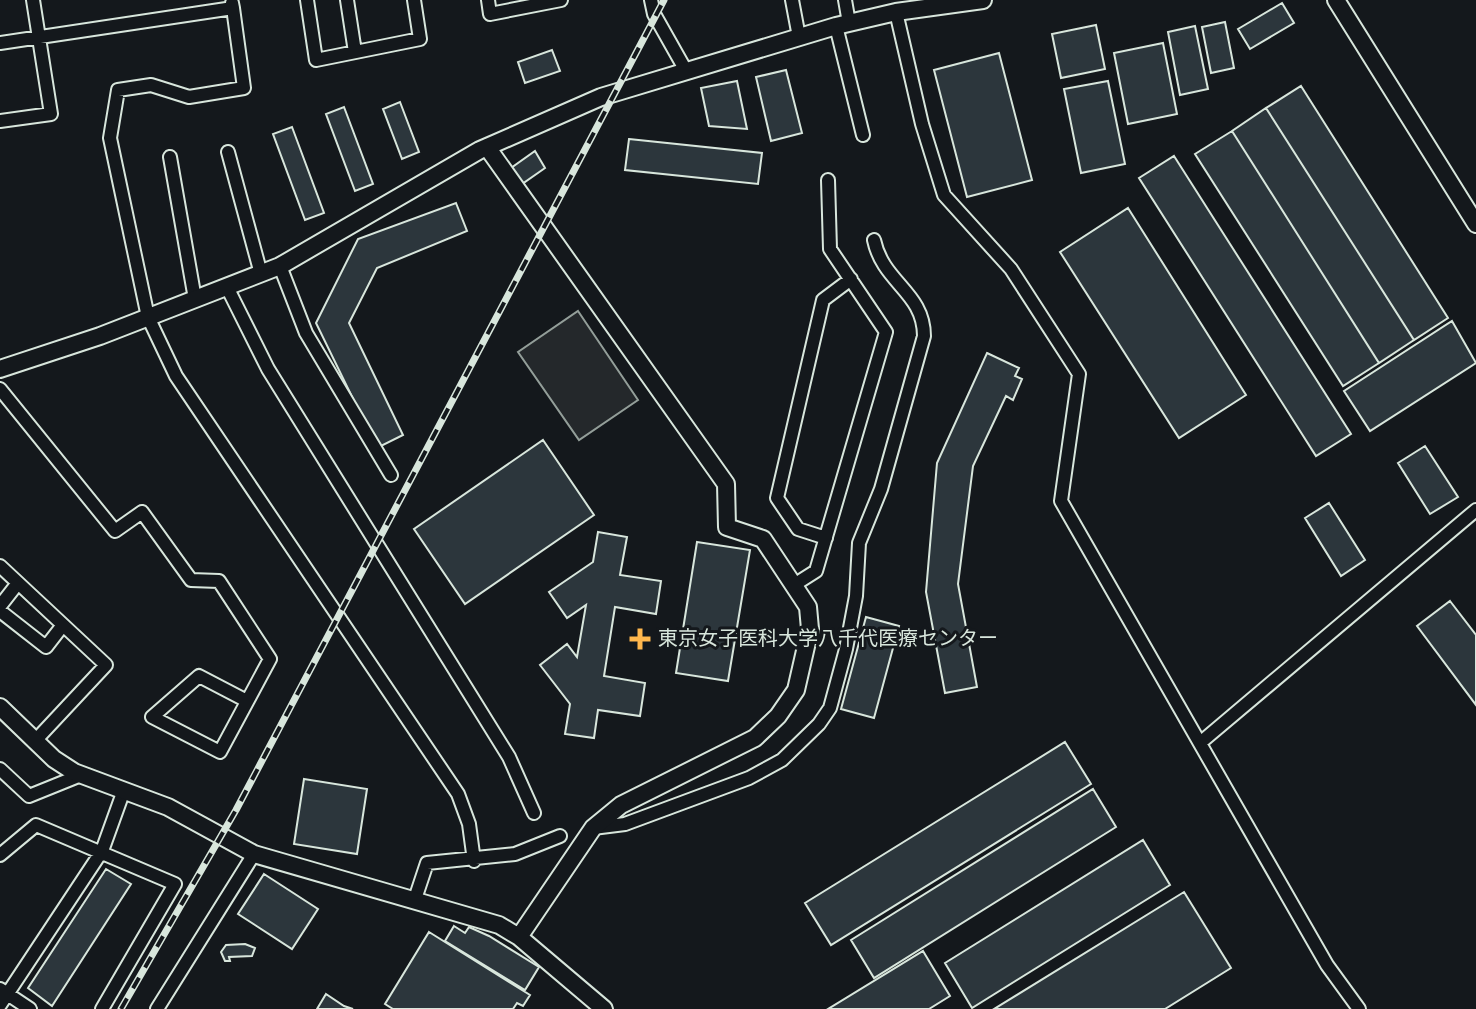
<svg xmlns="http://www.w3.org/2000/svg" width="1476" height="1009" viewBox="0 0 1476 1009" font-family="'Varela Round','Noto Sans JP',sans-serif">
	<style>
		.parking { fill: #24282b; stroke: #939e99; stroke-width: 2 }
		.building { fill: #2c363c; stroke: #d8e6dc; stroke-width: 2 }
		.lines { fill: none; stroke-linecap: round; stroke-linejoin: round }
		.minor-casing { stroke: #d8e6dc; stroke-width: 16 }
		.tertiary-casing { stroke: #d8e6dc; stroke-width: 20 }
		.minor { stroke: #14181c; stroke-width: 12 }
		.tertiary { stroke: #14181c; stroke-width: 16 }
		.rail-casing { stroke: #d8e6dc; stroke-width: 7 }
		.rail { stroke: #14181c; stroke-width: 4; stroke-dasharray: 12; stroke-linecap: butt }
		.poi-dot { fill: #ffb74d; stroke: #14181c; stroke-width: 3 }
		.labels { text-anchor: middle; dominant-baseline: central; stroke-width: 6; stroke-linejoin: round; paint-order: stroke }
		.poi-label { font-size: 20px; fill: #d8e6dc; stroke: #14181c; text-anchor: start }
	</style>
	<rect width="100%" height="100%" fill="#14181c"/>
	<path class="parking" d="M 578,311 L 638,400 L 579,440 L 518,352 Z"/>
	<path class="building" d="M 1282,3 L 1294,23 L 1250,49 L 1238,29 Z
		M 1225,22 L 1234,68 L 1211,73 L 1202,27 Z
		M 1096,25 L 1105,69 L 1061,78 L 1052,34 Z
		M 1195,26 L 1208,89 L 1180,95 L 1168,32 Z
		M 1163,43 L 1177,114 L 1128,124 L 1114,53 Z
		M 552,50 L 560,71 L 525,83 L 518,62 Z
		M 999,53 L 1032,180 L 967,197 L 934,70 Z
		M 786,70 L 802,133 L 771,141 L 756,77 Z
		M 737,81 L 747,129 L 709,126 L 701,88 Z
		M 1108,81 L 1125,164 L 1081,173 L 1064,89 Z
		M 1301,86 L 1448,318 L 1414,340 L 1266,108 Z
		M 400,102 L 419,152 L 402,159 L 383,109 Z
		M 344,107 L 373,184 L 355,191 L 326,114 Z
		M 1266,108 L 1414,340 L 1379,363 L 1232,131 Z
		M 292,127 L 324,213 L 305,220 L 273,134 Z
		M 1232,131 L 1379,363 L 1343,386 L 1195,154 Z
		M 629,139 L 762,153 L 758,184 L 625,170 Z
		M 535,151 L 545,168 L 522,184 L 511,168 Z
		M 1174,156 L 1351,434 L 1316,456 L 1139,178 Z
		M 456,203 L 467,231 L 377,268 L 349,323 L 403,435 L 377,448 L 316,323 L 358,239 Z
		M 1128,208 L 1246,395 L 1179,438 L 1060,252 Z
		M 1452,321 L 1476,363 L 1370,431 L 1344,391 Z
		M 987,353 L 1019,368 L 1015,376 L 1022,379 L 1013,400 L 1006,396 L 973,466 L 958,584 L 977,687 L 945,693 L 926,592 L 937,463 Z
		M 543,440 L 594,515 L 465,604 L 414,529 Z
		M 1425,446 L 1458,497 L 1430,514 L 1398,463 Z
		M 1329,503 L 1365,560 L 1341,576 L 1305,518 Z
		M 598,532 L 627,537 L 620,575 L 661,581 L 656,614 L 615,607 L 604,676 L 645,683 L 640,716 L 598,710 L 594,738 L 565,734 L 570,704 L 540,665 L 567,644 L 577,657 L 586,605 L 567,618 L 549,592 L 593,562 Z
		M 697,542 L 750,550 L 728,681 L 676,673 Z
		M 1450,601 L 1476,635 L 1476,705 L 1417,626 Z
		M 866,617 L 899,626 L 874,718 L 841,709 Z
		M 1065,742 L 1091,784 L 831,945 L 805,903 Z
		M 304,779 L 367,789 L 357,854 L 294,844 Z
		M 1093,789 L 1116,827 L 874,978 L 851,940 Z
		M 1143,840 L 1170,885 L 972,1008 L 945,963 Z
		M 106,869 L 131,884 L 52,1006 L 28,988 Z
		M 264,874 L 318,909 L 292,949 L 238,914 Z
		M 1184,892 L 1231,968 L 1165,1009 L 994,1009 Z
		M 454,926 L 465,933 L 469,927 L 489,936 L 539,967 L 525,990 L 445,941 Z
		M 429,932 L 530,995 L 523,1006 L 517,1003 L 513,1009 L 393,1009 L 385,1004 Z
		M 245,944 L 255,948 L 252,956 L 229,957 L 230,961 L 225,961 L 221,952 L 226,945 Z
		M 923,951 L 950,996 L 929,1009 L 828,1009 Z
		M 326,994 L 344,1006 L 353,1009 L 317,1009 Z"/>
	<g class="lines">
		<g class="minor-casing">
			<path id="minor" d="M 307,0 L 316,60 L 420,39 L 414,0
				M 347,0 L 355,52
				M 488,0 L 490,14 L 561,0
				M 651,0 L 654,14 L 685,69
				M 792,0 L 799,37
				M 845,0 L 849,23
				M 233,8 L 244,88 L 189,97 L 151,85 L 118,90 L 110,138 L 148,317 L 176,376 L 458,794 L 469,824 L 474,861
				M 896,12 L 922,124 L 944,195 L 1011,269 L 1079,374 L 1061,501 L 1327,965 L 1359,1009
				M 836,26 L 863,135
				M 0,43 L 233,8 L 232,3
				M 0,121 L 51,114 L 33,0
				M 228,152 L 261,274
				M 170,157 L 195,299
				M 280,266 L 306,333 L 391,475
				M 227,287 L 268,369 L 509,757 L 534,813
				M 0,389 L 115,531 L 142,512 L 191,580 L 219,581 L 270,659 L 220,752 L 152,717 L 199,676 L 247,701
				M 826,538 L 798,529 L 777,498 L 823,300 L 851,279
				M 0,566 L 106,665 L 34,742
				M 794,585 L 816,571 L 886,332 L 830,249 L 828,180
				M 0,606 L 18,583
				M 0,611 L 46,647 L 63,625
				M 1200,743 L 1476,510
				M 0,769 L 29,796 L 81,775
				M 593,828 L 625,824 L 749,778 L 782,760 L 819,724 L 830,708 L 846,649 L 856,596 L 859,543 L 881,489 L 924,336 C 924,292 883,283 874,240
				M 0,855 L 36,825 L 175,884 L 102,1009
				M 415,899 L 427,863 L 515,854 L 560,836
				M 0,989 L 30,1009
				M 0,1005 L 102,851 L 124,790
				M 157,1009 L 254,854"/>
		</g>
		<g class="tertiary-casing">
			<path id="tertiary" d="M 1336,0 L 1476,224
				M 487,147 L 726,484 L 727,527 L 763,539 L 808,607 L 810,629 L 796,690 L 778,716 L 755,738 L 621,805 L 593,828 L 519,937
				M 0,369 L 100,336 L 280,266 L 480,150 L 601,97 L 836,26 L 896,12 L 983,0
				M 0,707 L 54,759 L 74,772 L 168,807 L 254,854 L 499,925 L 519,937 L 604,1009"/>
		</g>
		<use href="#minor" class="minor"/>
		<use href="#tertiary" class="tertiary"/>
		<g class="rail-casing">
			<path id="rail" d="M 121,1009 L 236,810 L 664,0"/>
		</g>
		<use href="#rail" class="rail"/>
	</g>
	<path class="poi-dot" d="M636 627h8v8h8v8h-8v8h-8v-8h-8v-8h8z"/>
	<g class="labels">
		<g class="poi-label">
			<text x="658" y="639">東京女子医科大学八千代医療センター</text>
		</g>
	</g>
</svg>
